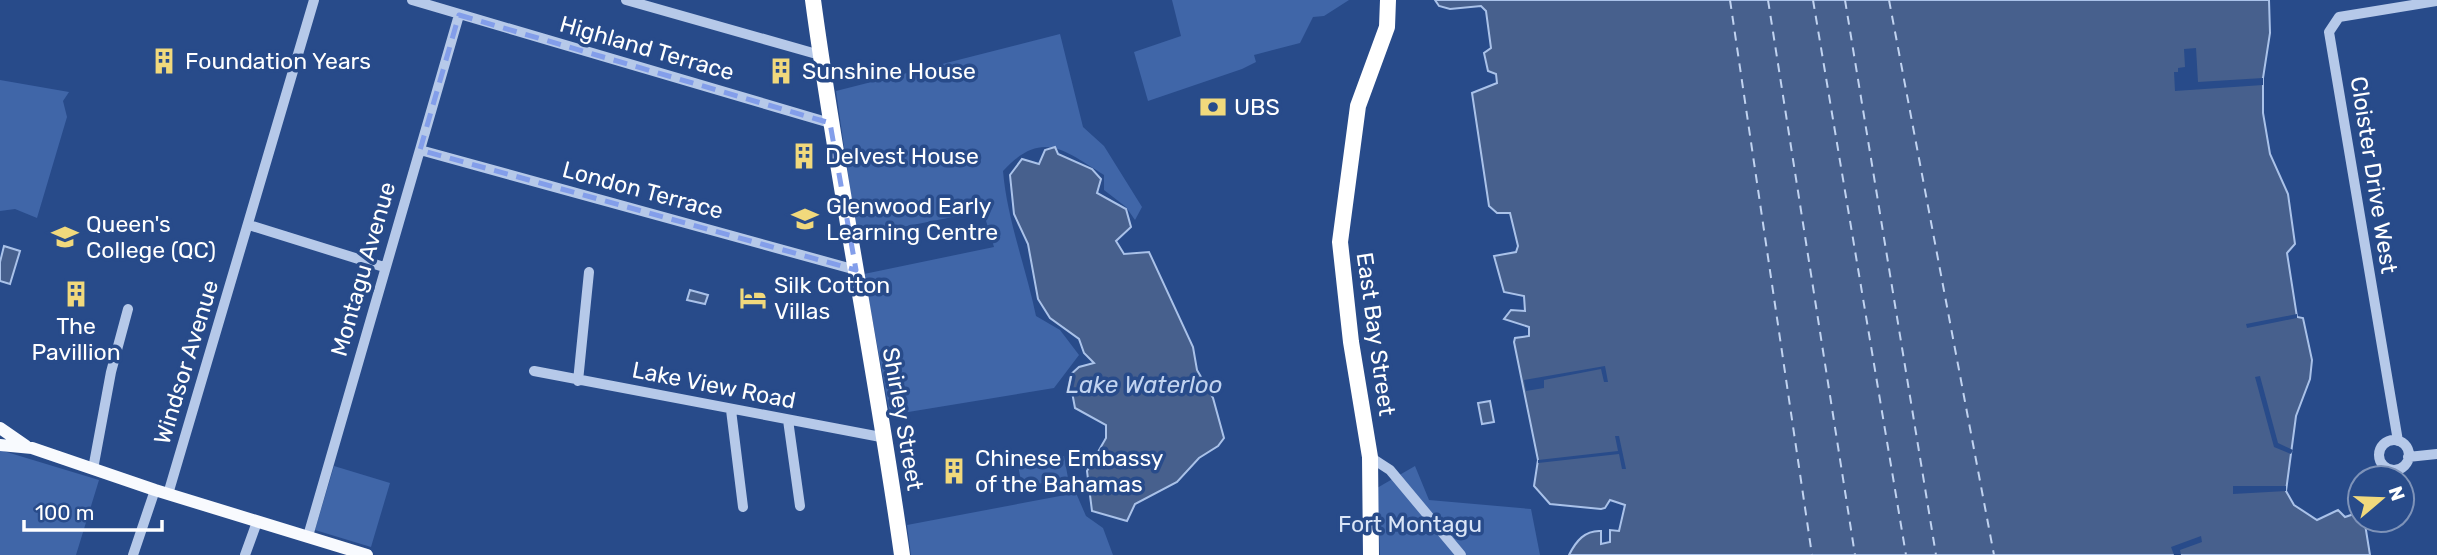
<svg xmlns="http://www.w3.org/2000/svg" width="2437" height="555" viewBox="0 0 2437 555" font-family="Rubik,sans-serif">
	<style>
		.green { fill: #4066a8 }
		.water { fill: #47608d; stroke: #aac2e9; stroke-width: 2 }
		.pier { fill: #284b8a }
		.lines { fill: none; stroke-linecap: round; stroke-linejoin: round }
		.ferry { stroke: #c1d3f0; stroke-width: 2; stroke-dasharray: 9 7; stroke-linecap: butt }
		.minor { stroke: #b6c9e9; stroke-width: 10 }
		.major { stroke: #f8fafe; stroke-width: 12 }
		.highway { stroke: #fff; stroke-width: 16 }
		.marked { fill: none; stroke: #839eea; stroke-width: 5; stroke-dasharray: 14 9; stroke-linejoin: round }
		.labels { text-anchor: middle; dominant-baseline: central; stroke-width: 7; stroke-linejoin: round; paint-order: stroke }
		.street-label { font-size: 23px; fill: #fff; stroke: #284b8a }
		.poi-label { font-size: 23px; fill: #fff; stroke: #284b8a; text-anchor: start }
		.park-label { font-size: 23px; fill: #dae5f7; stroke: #284b8a }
		.water-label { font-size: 24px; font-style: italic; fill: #c1d3f0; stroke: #284b8a }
	</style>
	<rect width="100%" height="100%" fill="#284b8a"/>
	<path class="green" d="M 1172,0 L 1349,0 L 1324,16 L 1313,17 L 1300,43 L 1254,55 L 1256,62 L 1242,69 L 1148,101 L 1134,52 L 1181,36 Z
		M 1060,34 L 1083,127 L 1104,146 L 1142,207 L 1135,220 L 1126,207 L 1104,190 L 1104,175 C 1064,150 1042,129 1003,171 C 1007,219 1026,268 1036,316 L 1060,330 L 1079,355 L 1054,388 L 890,415 L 864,274 L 994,247 L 983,211 L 857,236 L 836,91 Z
		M 0,80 L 69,92 L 63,101 L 67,117 L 37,218 L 15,209 L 0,211 Z
		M 0,450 L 99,480 L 76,555 L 0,555 Z
		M 1064,456 L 1068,478 L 1022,487 L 1018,465 Z
		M 334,466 L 390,483 L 371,547 L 315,530 Z
		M 1415,466 L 1429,500 L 1531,509 L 1540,555 L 1380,555 L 1377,488 Z
		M 1076,493 L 1086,516 L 1103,528 L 1113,555 L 911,555 L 907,525 Z"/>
	<path class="water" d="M 1435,0 L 2269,0 L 2270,33 L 2263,78 L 2263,113 L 2270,154 L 2288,194 L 2295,244 L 2287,253 L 2297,317 L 2303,318 L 2312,360 L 2310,379 L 2296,416 L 2286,491 L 2294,505 L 2317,520 L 2338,510 L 2345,517 L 2357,513 L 2365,524 L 2370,555 L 1569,555 C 1576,541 1585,530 1601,531 L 1601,544 L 1610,542 L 1610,530 L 1619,531 L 1625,505 L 1610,500 L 1605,508 L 1601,509 L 1550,504 L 1534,486 L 1538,460 L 1514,342 L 1515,338 L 1529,336 L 1529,327 L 1504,319 L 1511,310 L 1525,311 L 1524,296 L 1504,292 L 1494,256 L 1516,252 L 1518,246 L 1510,213 L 1497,213 L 1489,206 L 1472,93 L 1497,83 L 1496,74 L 1488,71 L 1484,53 L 1491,48 L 1486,11 L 1481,6 L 1450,9 L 1439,6 Z
		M 1055,147 L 1058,154 L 1092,169 L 1101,179 L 1097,193 L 1126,209 L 1131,227 L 1116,241 L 1124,254 L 1149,252 L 1193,347 L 1197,370 L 1213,398 L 1224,438 L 1218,446 L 1199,458 L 1177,482 L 1135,504 L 1127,521 L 1092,511 L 1087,471 L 1106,438 L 1106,425 L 1075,408 L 1069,376 L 1079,367 L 1094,363 L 1084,353 L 1079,339 L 1050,318 L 1038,299 L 1028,244 L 1014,214 L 1010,175 L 1022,159 L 1039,164 L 1045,150 Z
		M 4,246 L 20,251 L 10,284 L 0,281 L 0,262 Z
		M 690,290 L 708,295 L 705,304 L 687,300 Z
		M 1490,401 L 1494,422 L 1482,424 L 1478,403 Z"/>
	<path class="pier" d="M 2196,48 L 2198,82 L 2263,78 L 2263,85 L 2175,91 L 2174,72 L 2178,72 L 2178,68 L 2185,67 L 2184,49 Z
		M 2297,314 L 2297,318 L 2247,328 L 2246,324 Z
		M 1605,366 L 1608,382 L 1604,382 L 1601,369 L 1544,380 L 1544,388 L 1526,391 L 1524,380 Z
		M 2260,376 L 2278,443 L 2293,450 L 2291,454 L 2274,447 L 2255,377 Z
		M 1615,436 L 1619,436 L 1626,469 L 1622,469 L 1619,454 L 1538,463 L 1538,460 L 1618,451 Z
		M 2233,486 L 2286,486 L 2286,491 L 2233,494 Z
		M 2201,536 L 2202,542 L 2180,550 L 2181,555 L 2174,555 L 2171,547 Z"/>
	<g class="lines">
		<path class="ferry" d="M 1730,0 L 1812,555
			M 1768,0 L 1855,555
			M 1813,0 L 1906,555
			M 1845,0 L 1936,555
			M 1889,0 L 1994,555"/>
		<path class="minor" d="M 412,0 L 830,123
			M 626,0 L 820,55
			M 420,150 L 856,270
			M 249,225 L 384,267
			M 534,371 L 886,438
			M 578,381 L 589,272
			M 731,410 L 743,507
			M 788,420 L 800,506
			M2379 455a15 15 0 1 1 30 0a15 15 0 1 1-30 0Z
			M 2398,441 L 2329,32 L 2339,17 L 2437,1
			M 1370,457 L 1390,470 L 1461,555
			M 2408,457 L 2437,454
			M 93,469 L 111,372 L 128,309
			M 168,494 L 314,0
			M 308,536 L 459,15
			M 133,555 L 155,490
			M 245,555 L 257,522"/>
		<path class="major" d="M 0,428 L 26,446
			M 0,445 L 32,448 L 155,490 L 367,555"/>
		<path class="highway" d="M 813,0 C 838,186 876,369 902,555
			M 1371,555 L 1370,457 L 1351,342 L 1340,242 L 1358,106 L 1387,27 L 1388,0"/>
	</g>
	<path class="marked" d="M 459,15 L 830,123 L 856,270 L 420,150 Z"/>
	<defs>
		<g id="building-bare" transform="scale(2.1)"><path d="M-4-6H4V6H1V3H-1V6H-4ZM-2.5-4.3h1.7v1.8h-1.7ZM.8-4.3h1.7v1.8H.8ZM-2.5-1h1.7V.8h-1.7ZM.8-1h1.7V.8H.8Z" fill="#f1d97c" stroke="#284b8a" stroke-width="2.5" paint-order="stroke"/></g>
		<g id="bank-bare" transform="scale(2.1)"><path d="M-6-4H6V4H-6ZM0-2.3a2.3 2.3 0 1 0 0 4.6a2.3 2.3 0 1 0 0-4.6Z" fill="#f1d97c" stroke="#284b8a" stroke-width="2.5" paint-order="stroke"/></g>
		<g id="school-bare" transform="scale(2.1)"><path d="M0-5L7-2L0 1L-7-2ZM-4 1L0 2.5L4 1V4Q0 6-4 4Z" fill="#f1d97c" stroke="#284b8a" stroke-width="2.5" paint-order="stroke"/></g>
		<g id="hotel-bare" transform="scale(2.1)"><path d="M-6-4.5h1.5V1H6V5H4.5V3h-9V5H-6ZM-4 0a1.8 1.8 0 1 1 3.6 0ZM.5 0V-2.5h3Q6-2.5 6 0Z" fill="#f1d97c" stroke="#284b8a" stroke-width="2.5" paint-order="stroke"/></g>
	</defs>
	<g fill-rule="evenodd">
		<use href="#building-bare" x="164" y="61"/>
		<use href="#building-bare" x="781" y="71"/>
		<use href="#bank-bare" x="1213" y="107"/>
		<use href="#building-bare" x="804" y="156"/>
		<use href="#school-bare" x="805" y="219"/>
		<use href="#school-bare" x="65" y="237"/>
		<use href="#building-bare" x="76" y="294"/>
		<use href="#hotel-bare" x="753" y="298"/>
		<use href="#building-bare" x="954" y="471"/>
	</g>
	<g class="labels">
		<g class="street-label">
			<text transform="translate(647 48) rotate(16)">Highland Terrace</text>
			<text transform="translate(2374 175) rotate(81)">Cloister Drive West</text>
			<text transform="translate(643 190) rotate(15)">London Terrace</text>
			<text transform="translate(363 269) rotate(-74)">Montagu Avenue</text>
			<text transform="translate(1376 334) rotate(82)">East Bay Street</text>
			<text transform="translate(186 362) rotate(-73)">Windsor Avenue</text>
			<text transform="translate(714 385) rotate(11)">Lake View Road</text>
			<text transform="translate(903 419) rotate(80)">Shirley Street</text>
		</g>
		<g class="poi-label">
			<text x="185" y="61">Foundation Years</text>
			<text x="802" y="71">Sunshine House</text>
			<text x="1234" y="107">UBS</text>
			<text x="825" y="156">Delvest House</text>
			<text x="826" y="206">Glenwood Early<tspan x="826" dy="26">Learning Centre</tspan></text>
			<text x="86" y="224">Queen's<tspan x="86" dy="26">College (QC)</tspan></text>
			<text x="774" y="285">Silk Cotton<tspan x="774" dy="26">Villas</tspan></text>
			<text x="76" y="326" text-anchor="middle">The<tspan x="76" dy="26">Pavillion</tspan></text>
			<text x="975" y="458">Chinese Embassy<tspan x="975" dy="26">of the Bahamas</tspan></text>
		</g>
		<g class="park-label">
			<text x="1410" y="524">Fort Montagu</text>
		</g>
		<g class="water-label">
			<text x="1144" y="385">Lake Waterloo</text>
		</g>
	</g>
	<g transform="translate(2381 499) rotate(71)"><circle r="33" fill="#284b8a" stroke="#7e93b9" stroke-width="2"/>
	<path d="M0-5L12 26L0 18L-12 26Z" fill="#f1d97c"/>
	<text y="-10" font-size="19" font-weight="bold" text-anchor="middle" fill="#ffffff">N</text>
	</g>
	<path d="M24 520v10h138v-10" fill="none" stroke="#ffffff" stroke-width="3.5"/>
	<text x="35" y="520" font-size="21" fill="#ffffff" stroke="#284b8a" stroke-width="5" paint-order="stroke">100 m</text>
</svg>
